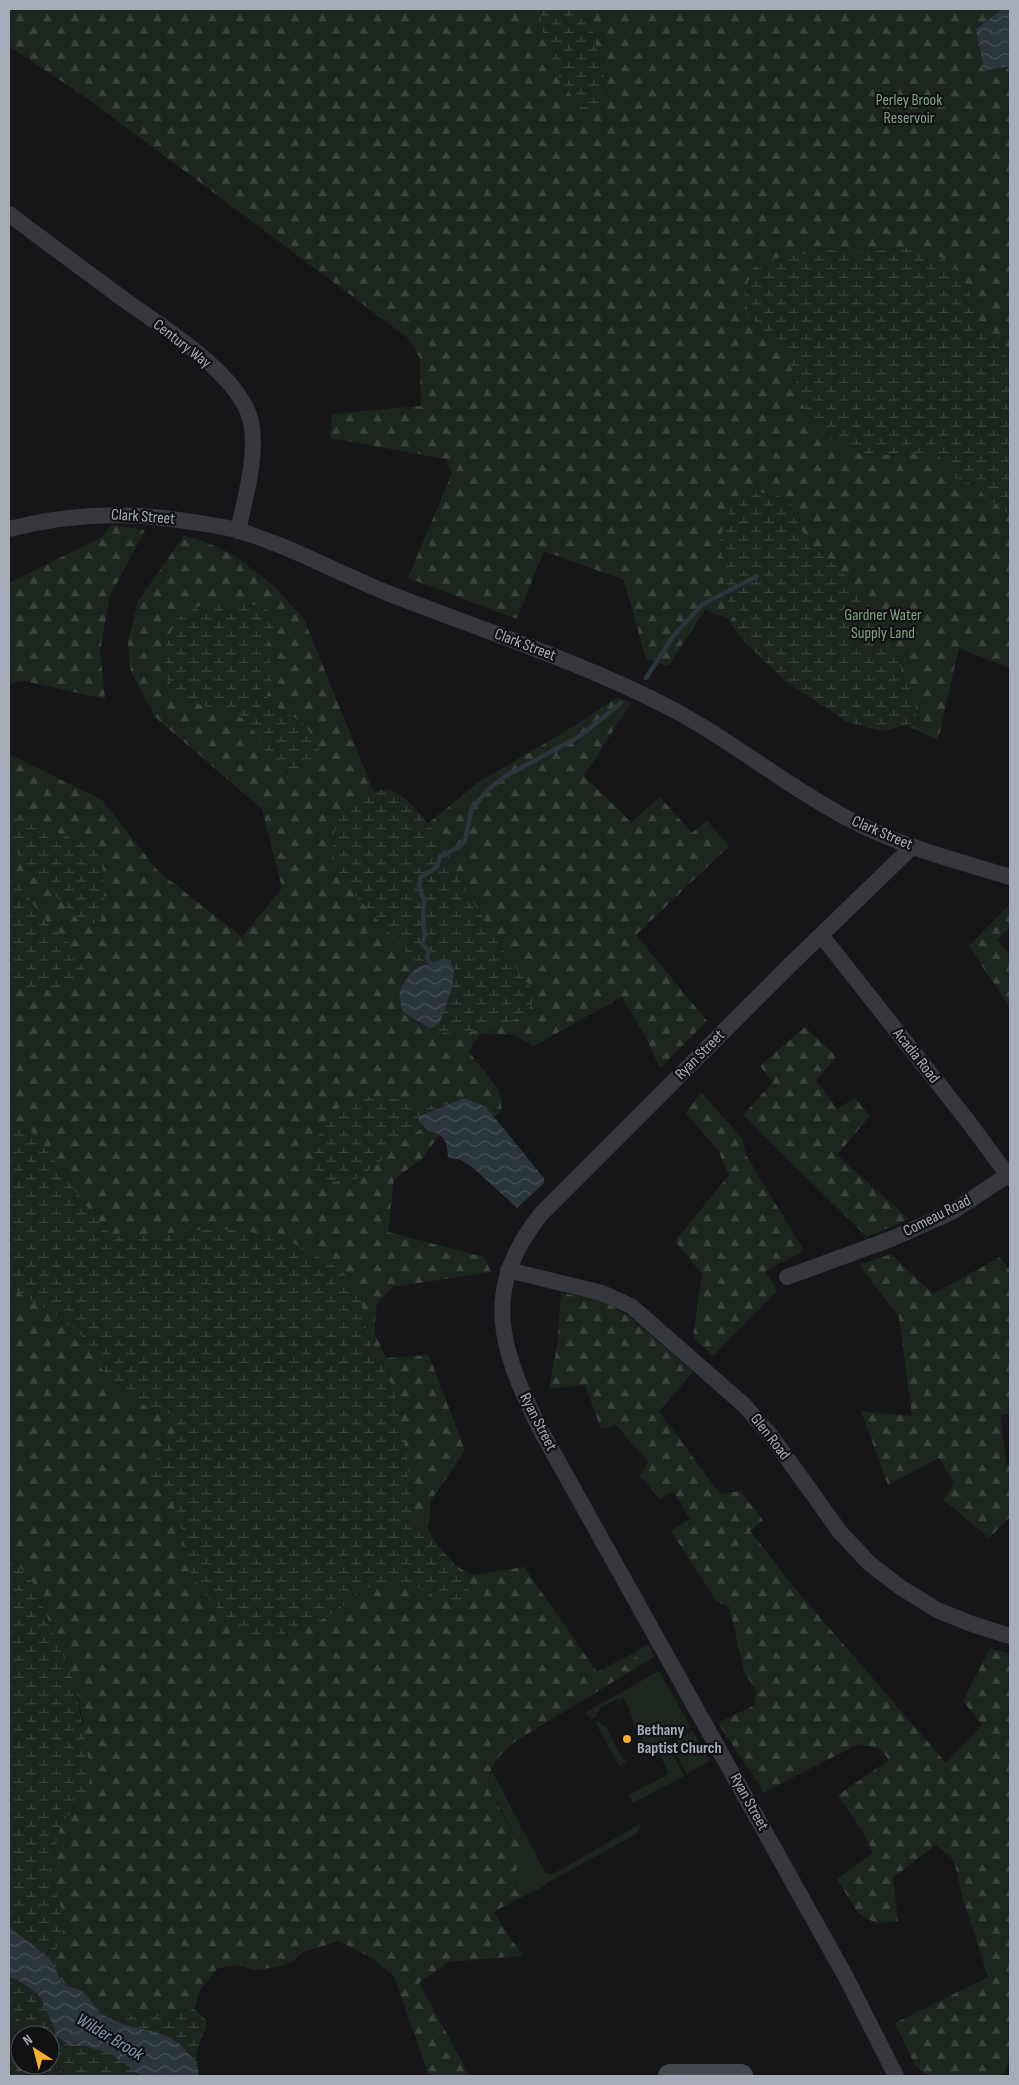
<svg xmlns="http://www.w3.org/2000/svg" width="1019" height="2085" viewBox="0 0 1019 2085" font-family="'Sofia Sans Condensed',sans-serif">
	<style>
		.green { fill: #1d261e }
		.forest { fill: url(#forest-firs); fill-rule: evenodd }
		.wetland { fill: url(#wetland-marsh) }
		.water { fill: url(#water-waves) }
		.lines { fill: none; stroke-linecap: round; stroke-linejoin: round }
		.stream { stroke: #2b353c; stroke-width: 4.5 }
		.minor { stroke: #37383d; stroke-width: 16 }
		.secondary { stroke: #44474d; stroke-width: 24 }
		.poi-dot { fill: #fab02c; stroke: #111113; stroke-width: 2 }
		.labels { text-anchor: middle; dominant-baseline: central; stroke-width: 4.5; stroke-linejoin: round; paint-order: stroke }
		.park-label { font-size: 16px; fill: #7da47f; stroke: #111113 }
		.street-label { font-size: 16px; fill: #a7adb8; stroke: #111113 }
		.poi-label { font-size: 16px; font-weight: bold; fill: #a7adb8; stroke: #111113; text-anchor: start }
		.water-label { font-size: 18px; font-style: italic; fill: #7d9cb5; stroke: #111113 }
	</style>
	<defs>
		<pattern id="forest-firs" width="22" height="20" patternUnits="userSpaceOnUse" patternTransform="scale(1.25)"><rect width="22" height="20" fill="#1d261e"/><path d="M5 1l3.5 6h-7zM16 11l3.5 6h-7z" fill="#3b433d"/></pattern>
		<pattern id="wetland-marsh" width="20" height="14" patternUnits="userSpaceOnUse" patternTransform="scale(1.25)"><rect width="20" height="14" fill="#1d261e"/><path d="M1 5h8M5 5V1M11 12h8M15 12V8" fill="none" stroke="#3b433d"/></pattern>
		<pattern id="water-waves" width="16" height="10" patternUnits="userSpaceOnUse" patternTransform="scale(1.25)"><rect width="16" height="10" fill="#2b353c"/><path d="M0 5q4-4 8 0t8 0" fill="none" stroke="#475056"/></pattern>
	</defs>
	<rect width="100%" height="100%" fill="#161618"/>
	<path class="green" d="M 648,1644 L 654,1657 L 641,1665 L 634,1653 Z
		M 659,1671 L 691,1727 L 648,1751 L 628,1712 L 630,1710 L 624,1698 L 618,1701 L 617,1699 L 599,1708 L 600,1711 L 596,1713 L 597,1716 L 591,1720 L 586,1712 Z
		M 599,1720 L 602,1726 L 605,1725 L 623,1760 L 626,1759 L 628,1762 L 619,1766 L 595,1722 Z
		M 693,1731 L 710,1761 L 687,1774 L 671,1743 Z
		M 667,1745 L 684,1776 L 633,1803 L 629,1795 L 669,1774 L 660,1755 L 651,1759 L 650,1756 Z
		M 492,1771 L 546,1874 L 553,1874 L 640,1824 L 639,1831 L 633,1836 L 552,1880 C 545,1884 536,1893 527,1894 C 517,1895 514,1880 515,1872 C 516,1864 520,1856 522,1848 L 491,1791 L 489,1778 Z"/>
	<path class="forest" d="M 9,9 L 1002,9 L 976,29 L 984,71 L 1010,66 L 1010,668 L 959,648 L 938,740 L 906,725 L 881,731 L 848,722 L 786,682 L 742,639 L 727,618 L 705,610 L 668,666 L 646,659 L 624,580 L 544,551 L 517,619 L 408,578 L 452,473 L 446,459 L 330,438 L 332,414 L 421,406 L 420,358 L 408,338 L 91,101 L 9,46 Z
		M 111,525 L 145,530 L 110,596 L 100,651 L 105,699 L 24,681 L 9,684 L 9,583 L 102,537 Z
		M 184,536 L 203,541 L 234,555 L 275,587 L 304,619 L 392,837 L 420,830 L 479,782 L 571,728 L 618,697 L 631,703 L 584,776 L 631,822 L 660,797 L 692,833 L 707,821 L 729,846 L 636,935 L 707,1021 L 660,1068 L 646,1038 L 622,997 L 533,1046 L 516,1035 L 480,1034 L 469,1052 L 499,1090 L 502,1110 L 494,1117 L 485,1106 L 464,1098 L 439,1107 L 408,1100 L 374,1096 L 350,1099 L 325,1121 L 381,1161 L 396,1144 L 423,1128 L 440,1134 L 422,1159 L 394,1179 L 388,1232 L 484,1257 L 491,1272 L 392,1287 L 377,1304 L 374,1332 L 386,1358 L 429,1355 L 465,1451 L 431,1500 L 428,1529 L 443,1559 L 472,1575 L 524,1567 L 597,1672 L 634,1653 L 641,1665 L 516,1741 C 505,1749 491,1763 489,1778 C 488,1792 514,1834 522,1848 C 522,1863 503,1889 528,1894 L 493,1912 L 523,1956 L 448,1962 L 419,1983 L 470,2076 L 429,2076 L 394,1976 L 370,1957 L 339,1941 L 303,1952 L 292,1962 L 277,1967 L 253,1970 L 239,1965 L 218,1968 L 200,1990 L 194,2009 L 166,2016 L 104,2015 L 81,1990 L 64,1985 L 56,1971 L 56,1949 L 63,1932 L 63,1914 L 49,1872 L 61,1823 L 77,1806 L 83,1720 L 75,1685 L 34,1585 L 9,1553 L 9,754 L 102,800 L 158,871 L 242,937 L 282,888 L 262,809 L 155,717 L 131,672 L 128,643 L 138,601 ZM 407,982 L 424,1026 C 405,1014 390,1006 407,982 Z
		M 1010,904 L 1010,928 L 997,939 L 1010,956 L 1010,1008 L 969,946 Z
		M 805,1027 L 837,1057 L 816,1080 L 837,1109 L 855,1098 L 870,1116 L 837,1155 L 909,1219 L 867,1237 L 743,1115 L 773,1082 L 760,1066 Z
		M 701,1092 L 742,1138 L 746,1155 L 804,1251 L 765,1271 L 777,1291 L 713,1356 L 693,1337 L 702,1274 L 675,1241 L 729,1175 L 718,1150 L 686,1113 Z
		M 891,1254 L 933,1294 L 1000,1257 L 1010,1271 L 1010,1414 L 1001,1415 L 1006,1464 L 1010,1465 L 1010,1517 L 989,1538 L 944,1500 L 954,1483 L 939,1458 L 888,1485 L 861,1411 L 912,1416 L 899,1317 L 859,1265 Z
		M 561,1293 L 601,1300 L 630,1317 L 693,1372 L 659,1411 L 720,1494 L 740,1491 L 763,1520 L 750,1531 L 798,1592 L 946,1763 L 982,1725 L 963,1701 L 990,1648 L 1010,1654 L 1010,2059 L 1003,2076 L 927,2076 L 915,2065 L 895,2023 L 988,1977 L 962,1896 L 954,1860 L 936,1845 L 893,1878 L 898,1921 L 877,1924 L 858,1913 L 837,1879 L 873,1853 L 863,1832 L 838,1795 L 889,1760 L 880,1749 L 859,1744 L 764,1792 L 718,1723 L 755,1705 L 756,1691 L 744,1671 L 729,1606 L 717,1602 L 671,1531 L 690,1519 L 673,1491 L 660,1499 L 640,1476 L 648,1462 L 616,1425 L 601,1429 L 585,1385 L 549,1389 L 557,1346 Z
		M 9,2007 L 31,2035 L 20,2035 L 20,2065 L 50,2065 L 50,2060 L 64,2076 L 9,2076 Z"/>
	<path class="wetland" d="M 543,9 L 587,9 L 604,75 L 602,100 L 594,106 L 580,108 L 557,74 L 540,21 Z
		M 912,247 C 939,255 960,262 969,292 C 973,302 974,315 979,325 C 987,340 1003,348 1010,363 L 1010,514 L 1004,511 L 971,485 L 955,478 L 948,467 L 938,456 L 927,453 L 870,456 L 850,451 L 822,434 L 810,421 L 801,400 L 794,374 L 783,351 L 748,314 L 744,292 L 753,267 L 781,257 L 830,250 L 859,253 Z
		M 760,492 L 782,497 L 793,506 L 801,529 L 814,547 L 837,567 L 866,599 L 888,639 L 911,690 L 917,711 L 915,723 L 881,731 L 848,722 L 786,682 L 742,639 L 724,589 L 720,537 L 731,506 L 744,496 Z
		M 228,602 L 260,605 L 275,615 L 276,633 L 271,633 L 266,647 L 273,673 L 267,696 C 278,714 288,710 301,722 C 311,730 317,745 322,756 L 309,767 L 290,776 L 274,769 L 259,739 L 246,720 L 235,715 L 183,699 L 175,692 L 166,676 L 164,648 L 176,619 L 204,603 Z
		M 388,789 L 405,798 L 423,817 L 443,843 L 454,871 L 503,950 L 529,985 L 534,1000 L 525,1016 C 503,1023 468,1036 445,1033 C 437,1032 427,1028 420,1023 C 414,1020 407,1018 403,1013 C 392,998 408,975 419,966 L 354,894 L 338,871 L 333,855 L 333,835 L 341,815 L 366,793 Z
		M 12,818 L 19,818 L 92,846 L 102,859 L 105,905 L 101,920 L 92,924 L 78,920 L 12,849 C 10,838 6,827 12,818 Z
		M 9,876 C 24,887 32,904 43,917 C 53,929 80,951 83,965 C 89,994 40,993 22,987 C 18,986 13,982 9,980 Z
		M 374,1096 L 408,1100 L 439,1107 L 419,1116 L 419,1122 L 423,1128 L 396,1144 L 381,1161 L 359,1178 L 327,1183 L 313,1169 L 316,1141 L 325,1121 L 350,1099 Z
		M 9,1119 L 23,1124 L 41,1141 L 79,1196 L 105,1230 L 122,1238 L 209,1229 L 243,1230 L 290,1241 L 342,1270 L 360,1296 L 368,1338 L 393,1387 L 406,1452 L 413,1518 L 457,1567 L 468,1586 L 471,1600 C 442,1612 434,1590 408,1585 C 399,1583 386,1584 377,1585 C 364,1586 350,1602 339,1609 C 316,1625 289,1634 261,1635 C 258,1635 253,1635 250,1634 C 233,1626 199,1592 192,1575 C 179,1547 188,1498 151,1487 L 148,1469 L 176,1434 L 175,1416 C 160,1410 129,1402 118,1391 C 100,1374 95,1347 77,1331 C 56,1312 32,1302 9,1287 Z
		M 9,1554 L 34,1585 L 75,1685 L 90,1768 L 89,1788 L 77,1806 L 61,1823 L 49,1872 L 63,1914 L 63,1932 L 56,1949 L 56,1971 L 64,1985 L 81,1990 L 104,2015 L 166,2016 L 194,2009 L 206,2020 L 206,2027 L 196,2053 L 199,2076 L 64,2076 L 50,2060 L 50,2035 L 31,2035 L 9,2007 Z"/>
	<path class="water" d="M 1002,9 L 1010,9 L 1010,66 L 984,71 L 976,29 Z
		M 441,960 L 450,960 L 454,970 L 452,988 L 440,1022 L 434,1027 L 429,1028 L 403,1012 C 401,1006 399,999 400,992 C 401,986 412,969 419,967 C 425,964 434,963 441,960 Z
		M 464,1098 L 485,1106 L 544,1178 L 544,1183 L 517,1208 L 472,1167 L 461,1160 L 448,1157 C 446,1124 431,1139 419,1122 L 419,1116 Z
		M 9,1926 C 21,1938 38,1947 50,1960 C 57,1966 56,1977 63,1983 C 67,1988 74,1987 80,1990 C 90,1995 94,2009 103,2015 C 132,2034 165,2024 188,2053 C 195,2061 198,2066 199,2076 L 141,2076 L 110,2053 L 84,2046 L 71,2046 L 58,2037 L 44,2004 L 38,1994 L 18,1980 L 9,1977 Z"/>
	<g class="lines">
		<path class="stream" d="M 646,678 L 674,635 L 703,604 L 757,576
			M 433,968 L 427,958 L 429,951 L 422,944 L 425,936 L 423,922 L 424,901 L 419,885 L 421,877 L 437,867 L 440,857 L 460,846 L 465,840 L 472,808 L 491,787 L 506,776 L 580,736 L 621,703"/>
		<path class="minor" d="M 9,214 C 46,242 84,270 122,298 C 160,326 236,371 250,418 C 259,451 245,498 238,531
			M 9,529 C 68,514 126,511 186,521 C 204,524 223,526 240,531 C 292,547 340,574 390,594 C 485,631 581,662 672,709 C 733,741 786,786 847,818 C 898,846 955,860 1010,877
			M 821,935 L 967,1120 L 1010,1178
			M 508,1270 L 602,1293 L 631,1306 L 744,1405 L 771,1436 L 840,1532 L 869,1563 L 900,1587 L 937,1610 L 972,1624 L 1010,1636
			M 787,1277 L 891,1239 L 952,1212 L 1008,1175
			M 896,2076 L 847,1979 L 804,1902 L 540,1429 C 500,1348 480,1291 541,1214 L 791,964 L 912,847"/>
		<path class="secondary" d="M 670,2076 L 741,2076"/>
	</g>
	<circle class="poi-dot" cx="627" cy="1739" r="5"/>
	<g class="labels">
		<g class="park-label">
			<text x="909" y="100">Perley Brook<tspan x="909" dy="18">Reservoir</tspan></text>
			<text x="883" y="615">Gardner Water<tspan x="883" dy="18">Supply Land</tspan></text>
		</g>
		<g class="street-label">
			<text transform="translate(182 344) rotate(38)">Century Way</text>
			<text transform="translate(143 517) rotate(4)">Clark Street</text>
			<text transform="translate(525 645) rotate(21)">Clark Street</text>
			<text transform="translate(882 833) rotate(23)">Clark Street</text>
			<text transform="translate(700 1055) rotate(-45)">Ryan Street</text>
			<text transform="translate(916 1056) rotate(52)">Acadia Road</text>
			<text transform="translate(937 1216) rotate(-27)">Comeau Road</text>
			<text transform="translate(538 1422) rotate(63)">Ryan Street</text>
			<text transform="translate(770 1437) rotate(52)">Glen Road</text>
			<text transform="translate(749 1802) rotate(61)">Ryan Street</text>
		</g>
		<g class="poi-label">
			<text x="637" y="1730">Bethany<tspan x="637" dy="18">Baptist Church</tspan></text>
		</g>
		<g class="water-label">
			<text transform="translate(110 2037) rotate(31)">Wilder Brook</text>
		</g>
	</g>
	<rect width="1019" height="2085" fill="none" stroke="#a7adb8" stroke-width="20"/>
	<g transform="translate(35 2050) rotate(324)"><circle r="24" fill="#111113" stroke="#4d4f55"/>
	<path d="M0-4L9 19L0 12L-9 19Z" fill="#fab02c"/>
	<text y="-8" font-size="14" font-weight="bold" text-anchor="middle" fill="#a7adb8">N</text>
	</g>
</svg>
